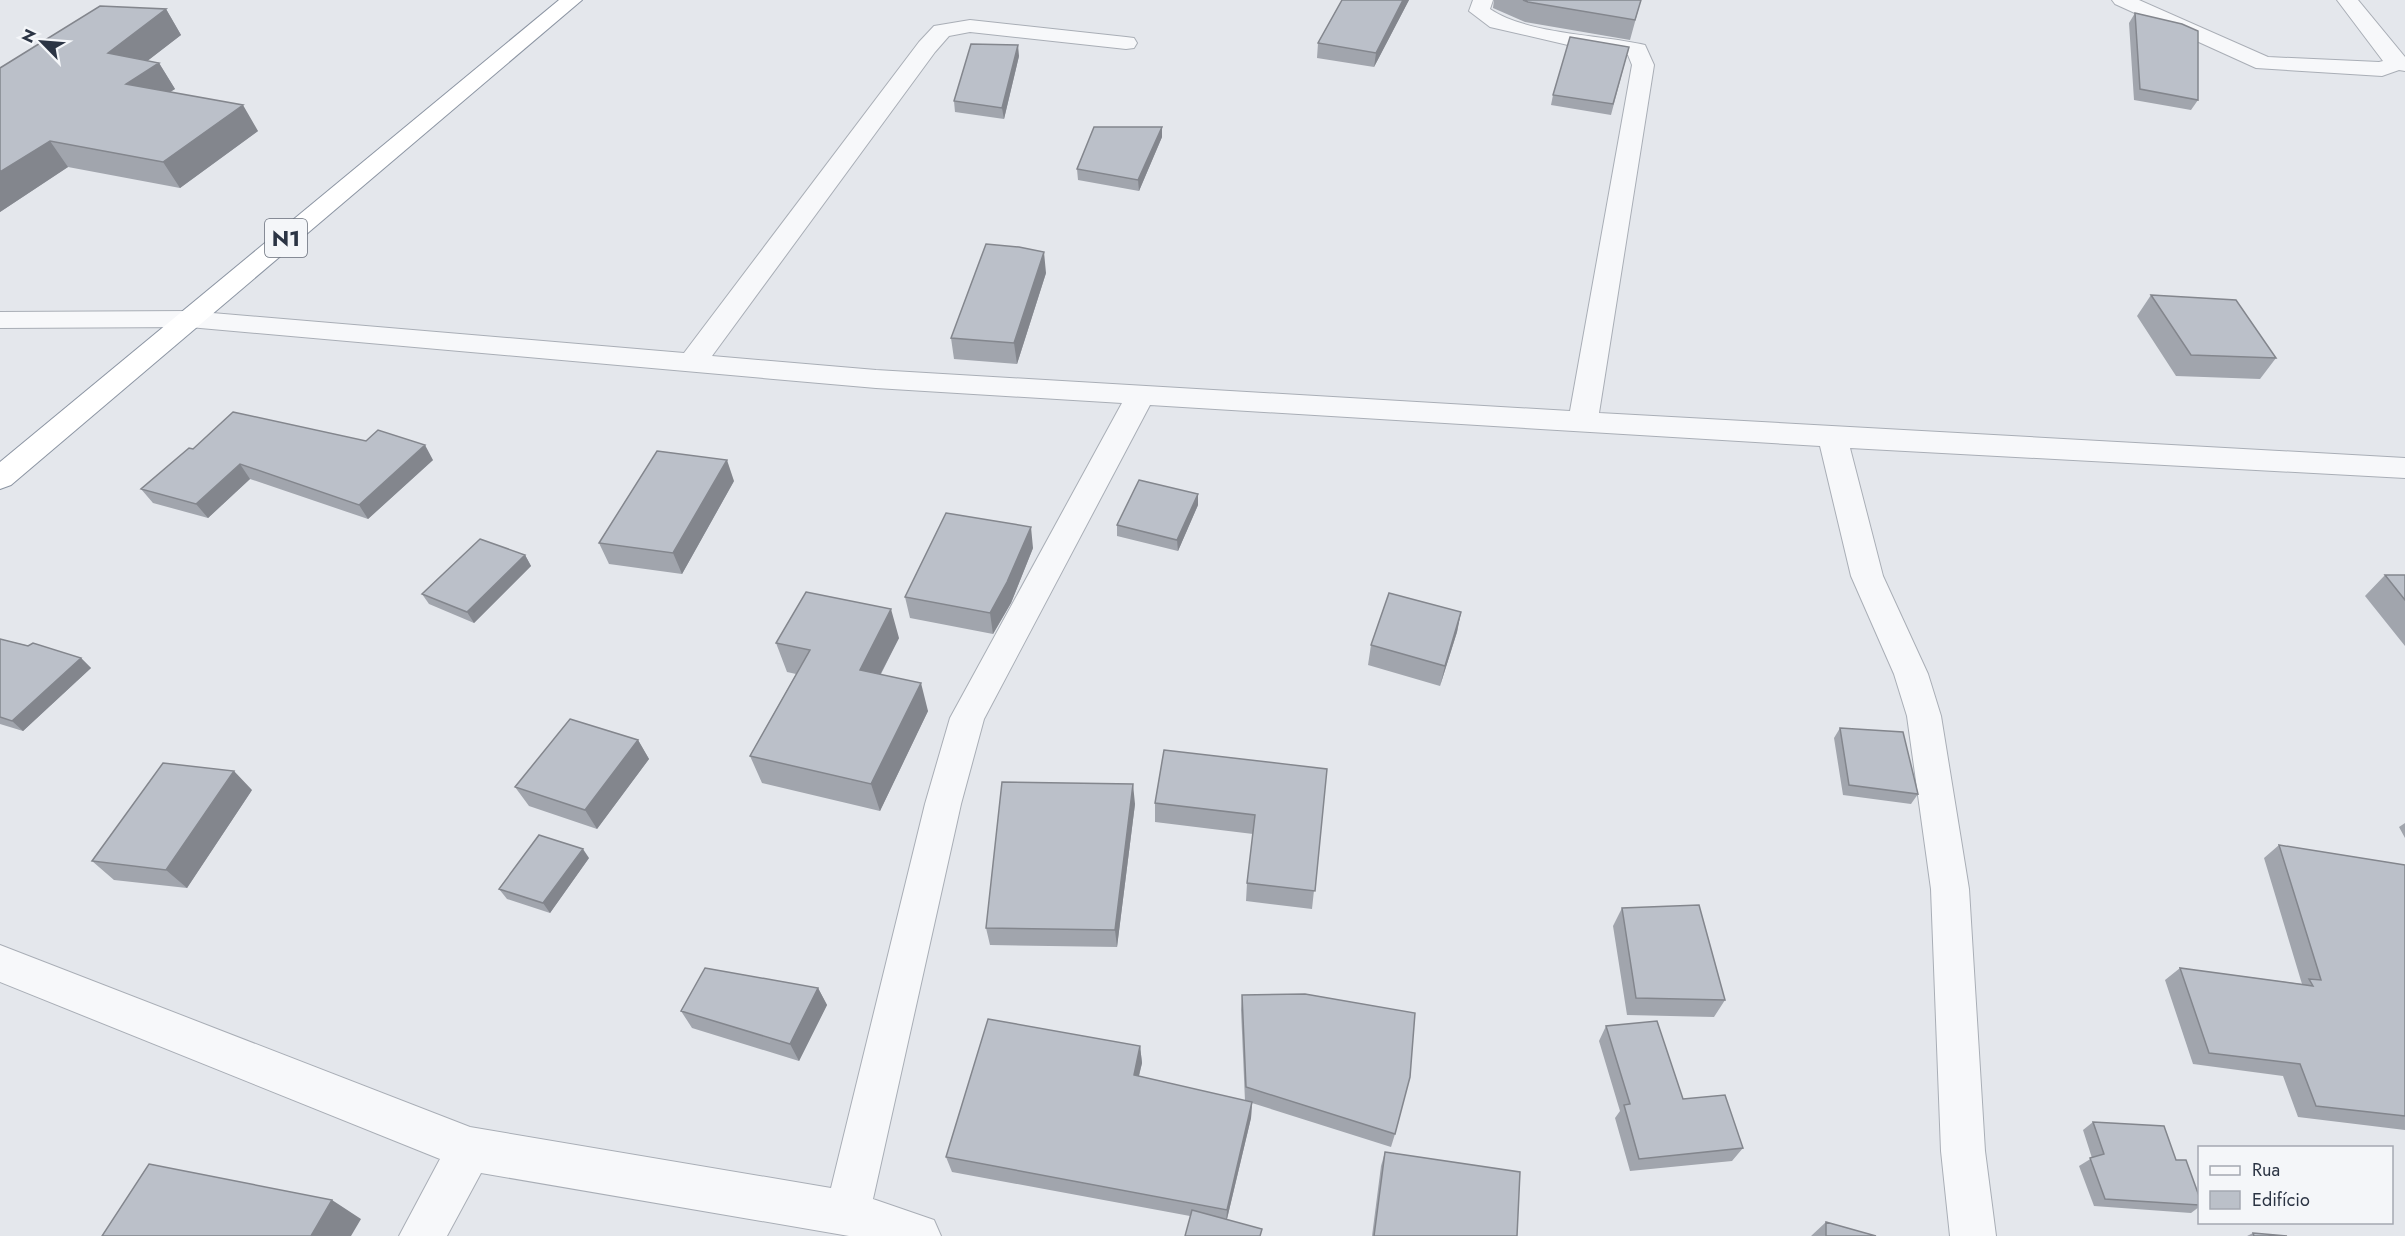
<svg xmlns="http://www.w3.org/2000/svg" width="2405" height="1236" viewBox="0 0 2405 1236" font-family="Jost,sans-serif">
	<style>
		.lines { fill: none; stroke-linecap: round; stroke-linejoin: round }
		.minor-casing { stroke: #a9aeb6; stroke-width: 2 }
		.trunk-casing { stroke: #8b94a2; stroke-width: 2 }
		.minor { fill: #f7f8fa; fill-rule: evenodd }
		.trunk { fill: #fff; fill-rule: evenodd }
		.wall { fill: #a1a5ad }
		.shaded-wall { fill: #83868d }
		.building { fill: #bbc0c9; stroke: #83868d; stroke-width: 1.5 }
		.labels { text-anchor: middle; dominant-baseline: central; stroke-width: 4.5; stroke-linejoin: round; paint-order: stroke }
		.shield { fill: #f4f6f9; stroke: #676e7a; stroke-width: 1.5 }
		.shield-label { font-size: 22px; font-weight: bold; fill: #2b3444 }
	</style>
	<rect width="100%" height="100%" fill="#e4e7ec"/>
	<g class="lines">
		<g class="minor-casing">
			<path id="minor" d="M 1473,0 L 1493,0 L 1490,9 C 1529,35 1598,34 1645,45 L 1654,65 L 1599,413 L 2405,458 L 2405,478 L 1850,448 L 1883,576 L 1928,674 L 1941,716 L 1969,889 L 1985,1151 L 1996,1236 L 1950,1236 L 1941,1151 L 1931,889 L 1907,716 L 1894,674 L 1851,576 L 1820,446 L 1150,405 L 984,719 L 961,804 L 873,1199 L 934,1220 L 941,1236 L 849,1236 L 481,1173 L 447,1236 L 399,1236 L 440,1159 L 0,982 L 0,945 L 470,1127 L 831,1188 L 925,804 L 950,718 L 1122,403 L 876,388 L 189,327 L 0,328 L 0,312 L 189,311 L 684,353 L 919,42 L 934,26 L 970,20 L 1126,37 L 1134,38 L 1137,43 L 1134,48 L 1126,49 L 970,32 L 949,36 L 935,52 L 712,356 L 876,370 L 1570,411 L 1632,65 L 1628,55 L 1568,45 L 1490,27 L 1469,11 Z
				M 2112,0 L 2139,0 L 2268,57 L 2379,62 L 2383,61 L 2337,0 L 2358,0 L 2405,57 L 2405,71 L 2399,70 L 2382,76 L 2256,68 L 2115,4 Z"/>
		</g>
		<g class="trunk-casing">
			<path id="trunk" d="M 559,0 L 582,0 L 11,485 L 0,489 L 0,462 Z"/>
		</g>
		<use href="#minor" class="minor"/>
		<use href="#trunk" class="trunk"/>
	</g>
	<path class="wall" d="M 1342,0 L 1409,0 L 1374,67 L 1317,58 L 1318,43 Z
		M 1494,0 L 1641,0 L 1630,40 L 1525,22 L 1493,8 Z
		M 166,9 L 181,35 L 147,61 L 159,63 L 175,89 L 169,92 L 258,131 L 180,188 L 68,167 L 0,212 L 0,68 Z
		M 2135,13 L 2198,100 L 2191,110 L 2134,100 L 2129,23 Z
		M 1629,47 L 1611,115 L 1551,105 L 1553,95 Z
		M 1019,56 L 1004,119 L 955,112 L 954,101 Z
		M 1162,127 L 1162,137 L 1139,191 L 1078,180 L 1077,169 Z
		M 1046,273 L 1017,364 L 954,359 L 951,338 Z
		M 2151,295 L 2276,358 L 2260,379 L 2176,376 L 2137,316 Z
		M 193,449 L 433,460 L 368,519 L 250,479 L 208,518 L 153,503 L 141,489 Z
		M 734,481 L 682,574 L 609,564 L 599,543 Z
		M 1198,505 L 1178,551 L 1117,536 L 1117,525 Z
		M 1033,548 L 1011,603 L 993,634 L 910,618 L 905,597 Z
		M 525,555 L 531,566 L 474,623 L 429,604 L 422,594 Z
		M 2385,575 L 2405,575 L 2405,646 L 2365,596 Z
		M 1461,612 L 1457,632 L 1440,686 L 1368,665 L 1371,645 Z
		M 899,638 L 881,674 L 928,711 L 880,811 L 762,783 L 750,756 L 796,674 L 787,672 L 776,643 Z
		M 0,639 L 81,658 L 91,668 L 23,731 L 0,724 Z
		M 1840,728 L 1918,794 L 1911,804 L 1843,795 L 1834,738 Z
		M 638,740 L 649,759 L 597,829 L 529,806 L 515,787 Z
		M 1327,769 L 1312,909 L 1246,901 L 1247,883 L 1253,834 L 1155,822 L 1155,803 Z
		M 252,790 L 187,888 L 114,880 L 92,861 Z
		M 1135,804 L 1117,947 L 990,945 L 986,928 Z
		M 2405,823 L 2405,838 L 2399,827 Z
		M 2279,845 L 2405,865 L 2405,1130 L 2298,1117 L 2283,1076 L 2193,1064 L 2165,980 L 2180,968 L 2302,984 L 2264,858 Z
		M 589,858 L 550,913 L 507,899 L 499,889 Z
		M 1622,908 L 1725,1000 L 1714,1017 L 1627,1015 L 1613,926 Z
		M 818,988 L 827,1005 L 799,1061 L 692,1028 L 681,1011 Z
		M 1242,995 L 1395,1134 L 1391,1147 L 1252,1103 L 1251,1118 L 1227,1219 L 1190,1216 L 952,1172 L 946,1157 L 1140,1046 L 1142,1063 L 1139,1076 L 1245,1101 L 1241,1010 Z
		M 1606,1026 L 1683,1099 L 1743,1148 L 1732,1161 L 1630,1171 L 1615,1118 L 1620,1111 L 1599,1041 Z
		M 2093,1122 L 2176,1160 L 2199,1196 L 2199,1207 L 2191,1213 L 2094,1206 L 2079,1166 L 2092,1158 L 2083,1130 Z
		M 1385,1152 L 1517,1236 L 1372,1236 L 1381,1166 Z
		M 1826,1222 L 1876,1236 L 1811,1236 Z
		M 2253,1233 L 2287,1236 L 2247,1236 Z"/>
	<path class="shaded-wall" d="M 1403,0 L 1409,0 L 1374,67 L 1376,53 Z
		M 166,9 L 181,35 L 124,79 L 108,53 Z
		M 1018,45 L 1019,56 L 1004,119 L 1002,108 Z
		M 159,63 L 175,89 L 142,110 L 126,84 Z
		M 243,105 L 258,131 L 180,188 L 163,162 Z
		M 1162,127 L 1162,137 L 1139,191 L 1138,180 Z
		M 50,141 L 68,167 L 0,212 L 0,172 Z
		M 1044,252 L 1046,273 L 1017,364 L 1014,343 Z
		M 425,445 L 433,460 L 368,519 L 359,505 Z
		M 727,460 L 734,481 L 682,574 L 673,553 Z
		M 240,464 L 250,479 L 208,518 L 196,504 Z
		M 1198,494 L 1198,505 L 1178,551 L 1177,540 Z
		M 1031,527 L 1033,548 L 1011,603 L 993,634 L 990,613 Z
		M 525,555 L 531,566 L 474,623 L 467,612 Z
		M 891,609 L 899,638 L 868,698 L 860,670 Z
		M 1461,612 L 1457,632 L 1440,686 L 1445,666 Z
		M 81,658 L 91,668 L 23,731 L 12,721 Z
		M 921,683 L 928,711 L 880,811 L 871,784 Z
		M 638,740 L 649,759 L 597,829 L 585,810 Z
		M 234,771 L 252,790 L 187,888 L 166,870 Z
		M 1133,784 L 1135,804 L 1117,947 L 1115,930 Z
		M 583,849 L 589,858 L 550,913 L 543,903 Z
		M 818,988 L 827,1005 L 799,1061 L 790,1044 Z
		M 1140,1046 L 1142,1063 L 1135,1091 L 1134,1075 Z
		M 1252,1102 L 1251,1118 L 1226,1223 L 1227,1210 Z
		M 332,1200 L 361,1219 L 351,1236 L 311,1236 Z"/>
	<path class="building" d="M 1342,0 L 1403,0 L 1376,53 L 1318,43 Z
		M 1523,0 L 1641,0 L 1635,20 L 1528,2 Z
		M 100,6 L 166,9 L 108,53 L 159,63 L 126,84 L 243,105 L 163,162 L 50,141 L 0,172 L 0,68 Z
		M 2135,13 L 2182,24 L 2198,31 L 2198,100 L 2140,89 Z
		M 1570,37 L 1629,47 L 1613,104 L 1553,95 Z
		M 971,44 L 1018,45 L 1002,108 L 954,101 Z
		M 1094,127 L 1162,127 L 1138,180 L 1077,169 Z
		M 986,244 L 1019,247 L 1044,252 L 1014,343 L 951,338 Z
		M 2151,295 L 2236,300 L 2276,358 L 2191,355 Z
		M 233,412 L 366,441 L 378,430 L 425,445 L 359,505 L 240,464 L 196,504 L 141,489 L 189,448 L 193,449 Z
		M 657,451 L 727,460 L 673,553 L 599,543 Z
		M 1139,480 L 1198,494 L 1177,540 L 1117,525 Z
		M 946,513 L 1031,527 L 1007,582 L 990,613 L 905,597 Z
		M 480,539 L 525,555 L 467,612 L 422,594 Z
		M 2385,575 L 2405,575 L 2405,600 Z
		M 806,592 L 891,609 L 860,670 L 921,683 L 871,784 L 750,756 L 810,650 L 776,643 Z
		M 1389,593 L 1461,612 L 1445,666 L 1371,645 Z
		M 0,639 L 28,646 L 33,643 L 81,658 L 12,721 L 0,717 Z
		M 570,719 L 638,740 L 585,810 L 515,787 Z
		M 1840,728 L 1903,732 L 1918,794 L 1849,785 Z
		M 1164,750 L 1327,769 L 1315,891 L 1247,883 L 1255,815 L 1155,803 Z
		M 163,763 L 234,771 L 166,870 L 92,861 Z
		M 1002,782 L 1133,784 L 1115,930 L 986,928 Z
		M 539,835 L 583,849 L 543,903 L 499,889 Z
		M 2279,845 L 2405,865 L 2405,1116 L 2316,1106 L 2300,1064 L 2209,1053 L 2180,968 L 2313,986 L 2309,979 L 2321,980 Z
		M 1699,905 L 1725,1000 L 1636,998 L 1622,908 Z
		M 705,968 L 818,988 L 790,1044 L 681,1011 Z
		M 1305,994 L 1415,1013 L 1410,1077 L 1395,1134 L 1246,1087 L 1242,995 Z
		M 988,1019 L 1140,1046 L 1134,1075 L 1252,1102 L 1227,1210 L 946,1157 Z
		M 1657,1021 L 1683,1099 L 1725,1095 L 1743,1148 L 1639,1159 L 1624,1105 L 1630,1104 L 1606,1026 Z
		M 2093,1122 L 2164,1126 L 2176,1160 L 2186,1160 L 2199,1196 L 2199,1205 L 2105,1199 L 2090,1158 L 2104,1154 Z
		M 1385,1152 L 1520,1172 L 1517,1236 L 1374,1236 Z
		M 149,1164 L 332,1200 L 311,1236 L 102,1236 Z
		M 1192,1210 L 1262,1229 L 1260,1236 L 1185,1236 Z
		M 1826,1222 L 1876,1236 L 1826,1236 Z
		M 2253,1233 L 2287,1236 L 2254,1236 Z"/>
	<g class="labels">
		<rect class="shield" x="265" y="219" width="42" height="38" rx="4.5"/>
		<g class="shield-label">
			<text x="286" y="238">N1</text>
		</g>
	</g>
	<rect x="2198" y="1146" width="195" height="78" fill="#f4f6f9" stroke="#a4a8b1" stroke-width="1.5"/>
	<rect x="2210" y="1166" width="30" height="9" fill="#f7f8fa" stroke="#a4a8b1" stroke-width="1.5"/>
	<text x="2252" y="1176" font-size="18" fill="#2b3444">Rua</text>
	<rect x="2210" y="1191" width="30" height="18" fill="#bbc0c9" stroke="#a4a8b1" stroke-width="1.5"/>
	<text x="2252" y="1206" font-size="18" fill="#2b3444">Edifício</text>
	<g transform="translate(42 42) rotate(295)" stroke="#f4f6f9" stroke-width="4.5" paint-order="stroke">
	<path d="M0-4.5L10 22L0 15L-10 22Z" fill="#2b3444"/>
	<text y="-9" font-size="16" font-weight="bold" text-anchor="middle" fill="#2b3444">N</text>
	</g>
</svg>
